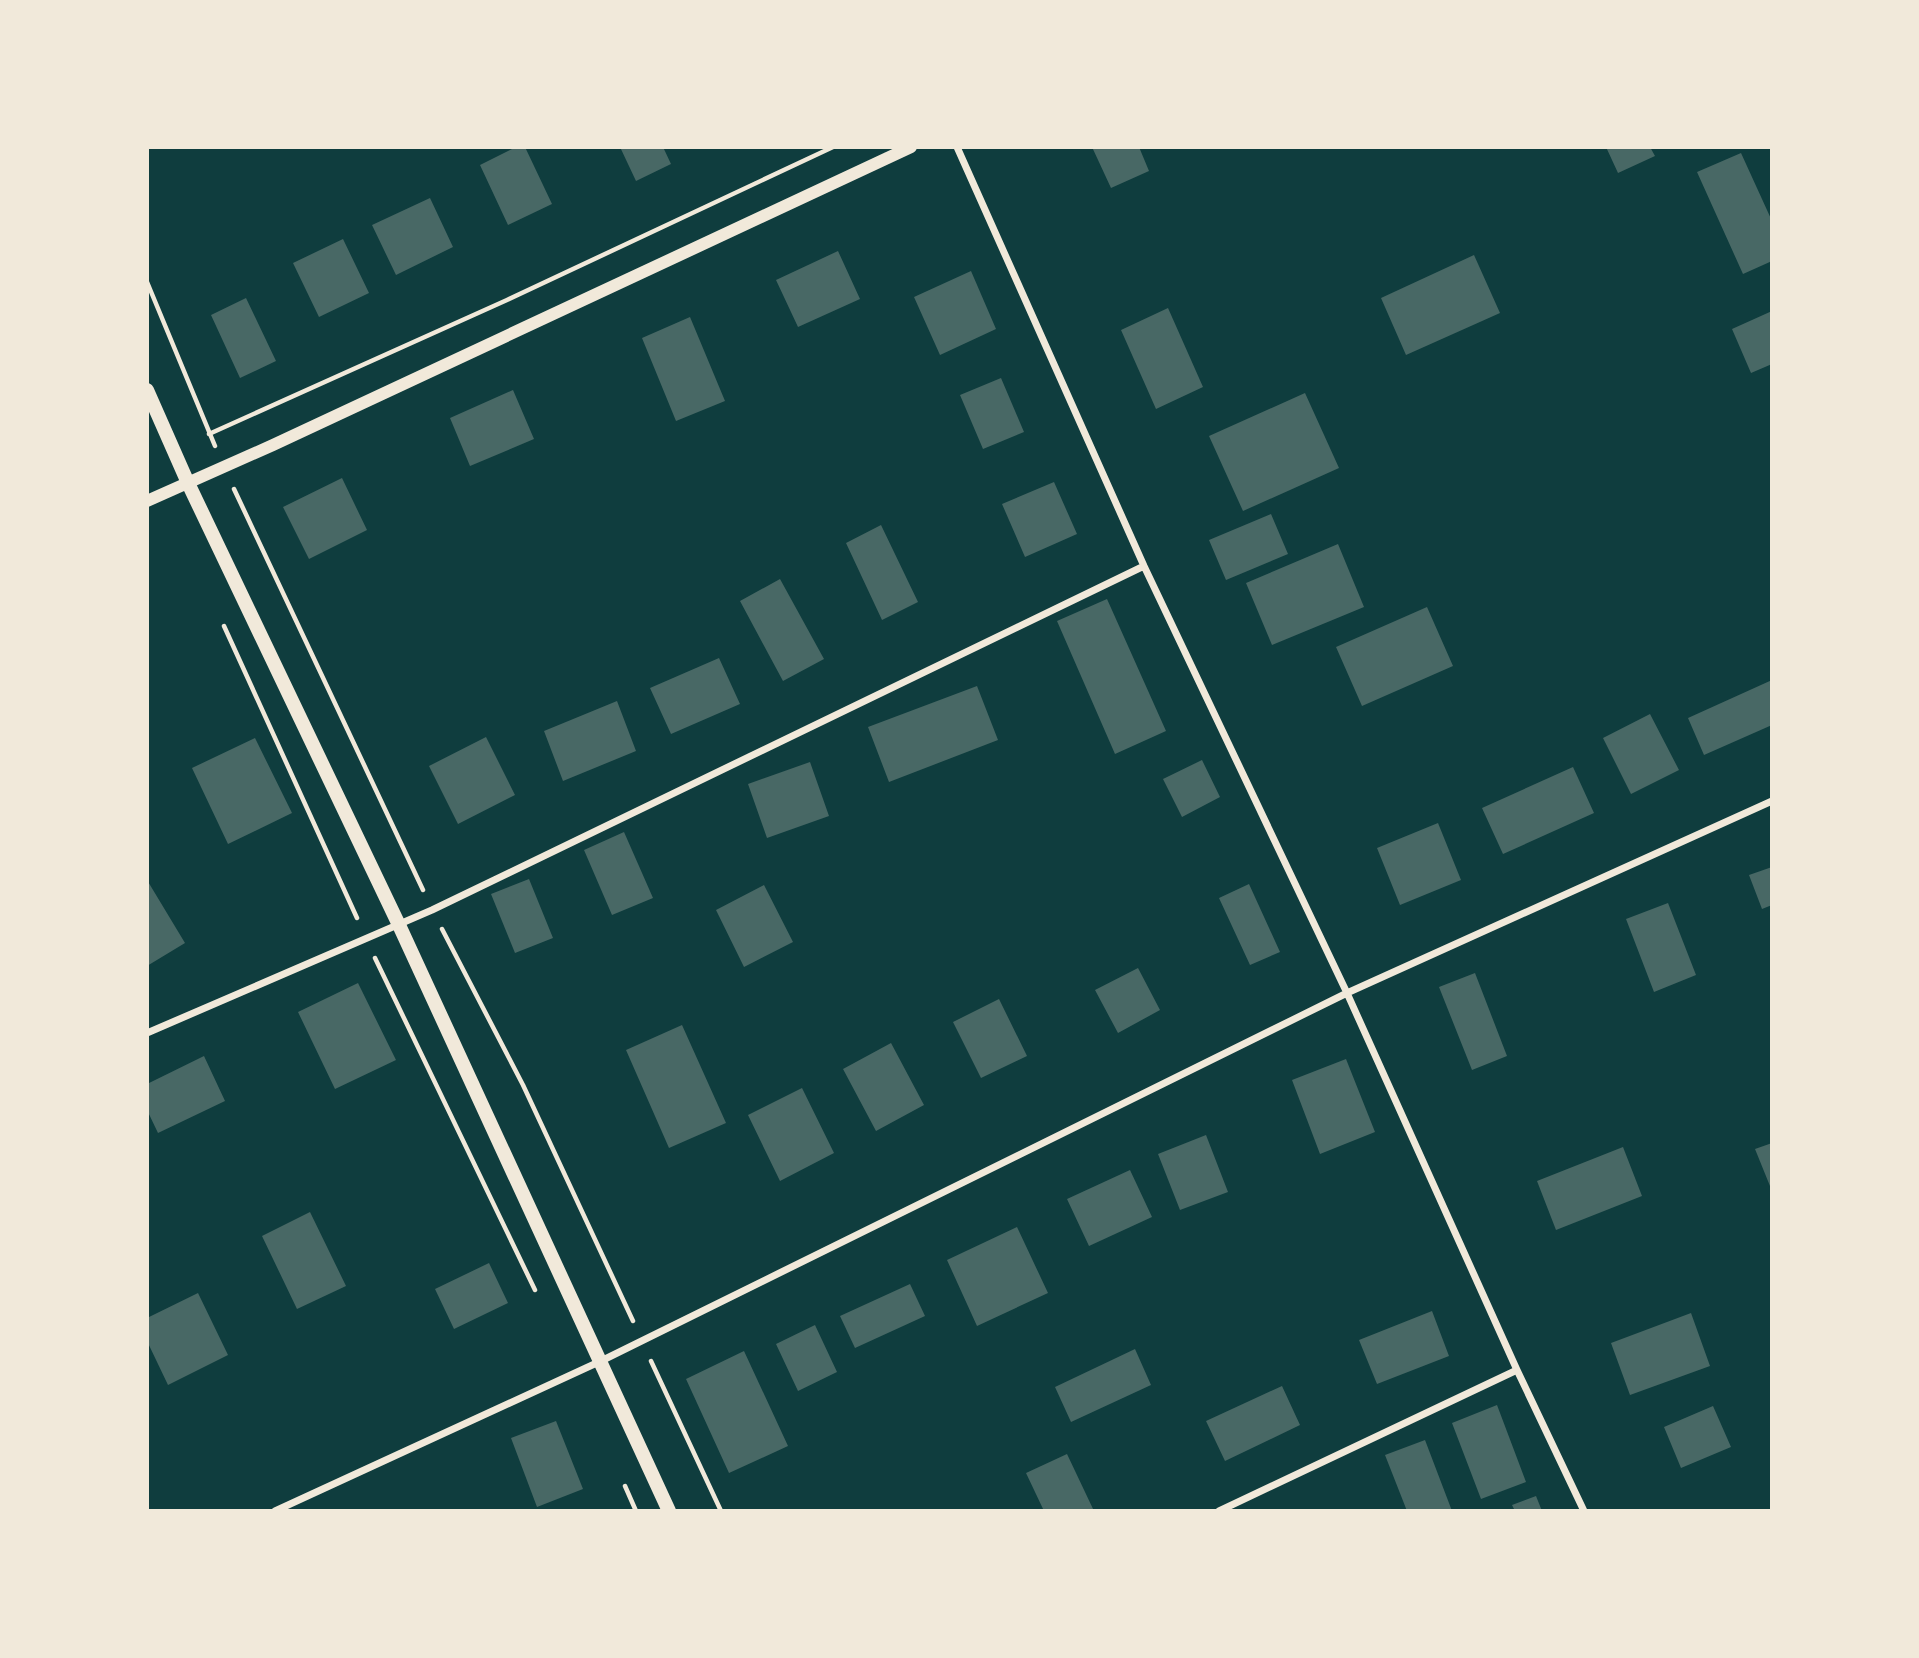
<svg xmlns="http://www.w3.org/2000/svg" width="1919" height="1658" viewBox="0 0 1919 1658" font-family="'Fira Sans',sans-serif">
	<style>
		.building { fill: #486865 }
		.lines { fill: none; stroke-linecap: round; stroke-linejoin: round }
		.path { stroke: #f1e9da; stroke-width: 4.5 }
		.minor { stroke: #f1e9da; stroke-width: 7 }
		.tertiary { stroke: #f1e9da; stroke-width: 12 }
		.secondary { stroke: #f1e9da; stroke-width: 14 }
	</style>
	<rect width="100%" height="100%" fill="#0f3d3e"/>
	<path class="building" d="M 516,147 L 525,147 L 552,204 L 508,225 L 480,165 Z
		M 620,147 L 663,147 L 671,164 L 636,181 Z
		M 1092,147 L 1139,147 L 1149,171 L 1111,188 Z
		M 1606,147 L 1650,147 L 1655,156 L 1618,173 Z
		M 1741,153 L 1772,221 L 1772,261 L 1743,274 L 1697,172 Z
		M 430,198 L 453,247 L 396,275 L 372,225 Z
		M 343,239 L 369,293 L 319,317 L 293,263 Z
		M 838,251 L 860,299 L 798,327 L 776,280 Z
		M 1474,255 L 1500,313 L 1406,355 L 1381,298 Z
		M 971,271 L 996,329 L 940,355 L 914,297 Z
		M 246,298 L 276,361 L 240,378 L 211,315 Z
		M 1168,308 L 1203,387 L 1156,409 L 1121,330 Z
		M 1772,311 L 1772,364 L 1751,373 L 1732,329 Z
		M 690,317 L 725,401 L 676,421 L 642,338 Z
		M 1001,378 L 1024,432 L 983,449 L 960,395 Z
		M 513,390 L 534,439 L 470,466 L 450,418 Z
		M 1305,393 L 1339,468 L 1243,511 L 1209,436 Z
		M 342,478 L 367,530 L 309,559 L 283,507 Z
		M 1054,482 L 1077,534 L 1025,557 L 1002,504 Z
		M 1271,514 L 1288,554 L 1226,580 L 1209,540 Z
		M 881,525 L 918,602 L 882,620 L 846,543 Z
		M 1338,544 L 1364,607 L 1272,645 L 1246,583 Z
		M 780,579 L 824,659 L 783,681 L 740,601 Z
		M 1107,599 L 1166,731 L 1115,754 L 1057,621 Z
		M 1427,607 L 1453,666 L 1362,706 L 1336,647 Z
		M 719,658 L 740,704 L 671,734 L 650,688 Z
		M 1772,680 L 1772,725 L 1704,755 L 1688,718 Z
		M 977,686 L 998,740 L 889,782 L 868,727 Z
		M 617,701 L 636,751 L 563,781 L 544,731 Z
		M 1650,714 L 1679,770 L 1631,794 L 1603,738 Z
		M 486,737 L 515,795 L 458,824 L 429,766 Z
		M 255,738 L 292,813 L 228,844 L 192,768 Z
		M 1202,760 L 1220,797 L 1182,817 L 1163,779 Z
		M 810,762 L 829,816 L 767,838 L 748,784 Z
		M 1573,767 L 1594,813 L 1503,854 L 1482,808 Z
		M 1438,823 L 1461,880 L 1400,905 L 1377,848 Z
		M 624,832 L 653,898 L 612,915 L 584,850 Z
		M 1772,867 L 1772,905 L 1762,909 L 1749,875 Z
		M 529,879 L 553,938 L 515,953 L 491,894 Z
		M 147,880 L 185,943 L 147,966 Z
		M 1249,884 L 1280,952 L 1250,965 L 1219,898 Z
		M 764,885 L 793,942 L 744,967 L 716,910 Z
		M 1668,903 L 1696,975 L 1654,992 L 1626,919 Z
		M 1138,968 L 1160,1010 L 1118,1033 L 1095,990 Z
		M 1475,973 L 1507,1056 L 1472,1070 L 1439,987 Z
		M 358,983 L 396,1060 L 335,1089 L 298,1012 Z
		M 999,999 L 1027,1056 L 981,1078 L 953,1022 Z
		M 682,1025 L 726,1123 L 669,1148 L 626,1050 Z
		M 891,1043 L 924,1105 L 876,1131 L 843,1069 Z
		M 204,1056 L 225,1101 L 158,1133 L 147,1110 L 147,1084 Z
		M 1346,1059 L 1375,1132 L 1320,1154 L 1292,1080 Z
		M 802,1088 L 834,1153 L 780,1181 L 748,1115 Z
		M 1206,1135 L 1228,1192 L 1180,1210 L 1158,1154 Z
		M 1772,1143 L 1772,1191 L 1755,1149 Z
		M 1623,1147 L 1642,1196 L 1556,1230 L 1537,1181 Z
		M 1130,1170 L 1152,1217 L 1089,1246 L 1067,1199 Z
		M 310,1212 L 346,1286 L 297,1309 L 262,1236 Z
		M 1017,1227 L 1048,1293 L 977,1326 L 947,1260 Z
		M 489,1263 L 508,1303 L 454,1329 L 435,1289 Z
		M 910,1284 L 925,1316 L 855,1348 L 840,1316 Z
		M 198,1293 L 228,1355 L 168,1385 L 147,1341 L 147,1318 Z
		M 1432,1311 L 1449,1356 L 1377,1384 L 1359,1340 Z
		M 1691,1313 L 1710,1366 L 1630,1395 L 1611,1343 Z
		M 815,1325 L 837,1372 L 798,1391 L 776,1344 Z
		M 1135,1349 L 1151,1385 L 1071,1422 L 1055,1387 Z
		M 744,1351 L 788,1446 L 729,1473 L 686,1379 Z
		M 1282,1386 L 1300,1425 L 1225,1461 L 1206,1421 Z
		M 1497,1405 L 1526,1482 L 1481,1499 L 1452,1423 Z
		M 1713,1406 L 1731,1447 L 1681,1468 L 1664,1427 Z
		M 556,1421 L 583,1489 L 537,1507 L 511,1438 Z
		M 1425,1440 L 1452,1511 L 1407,1511 L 1385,1455 Z
		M 1067,1454 L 1094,1511 L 1044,1511 L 1026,1473 Z
		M 1536,1496 L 1542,1511 L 1515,1511 L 1512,1505 Z"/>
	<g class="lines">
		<path class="path" d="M 147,282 L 215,446
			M 209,434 L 507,300 L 833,147
			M 234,489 L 423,890
			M 224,626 L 357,918
			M 442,929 L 523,1085 L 633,1321
			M 375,958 L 535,1290
			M 651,1361 L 721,1511
			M 625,1486 L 636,1511"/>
		<path class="minor" d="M 957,147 L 1144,566 L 1347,993 L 1517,1370 L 1584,1511
			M 147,1033 L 432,910 L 1144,566
			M 275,1511 L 601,1361 L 1347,993 L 1772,801
			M 1219,1511 L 1517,1370"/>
		<path class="tertiary" d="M 147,501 L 273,445 L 911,147"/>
		<path class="secondary" d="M 147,390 L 188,483 L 399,925 L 669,1511"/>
	</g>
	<rect width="1919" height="1658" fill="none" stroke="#f1e9da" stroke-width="298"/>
</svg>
